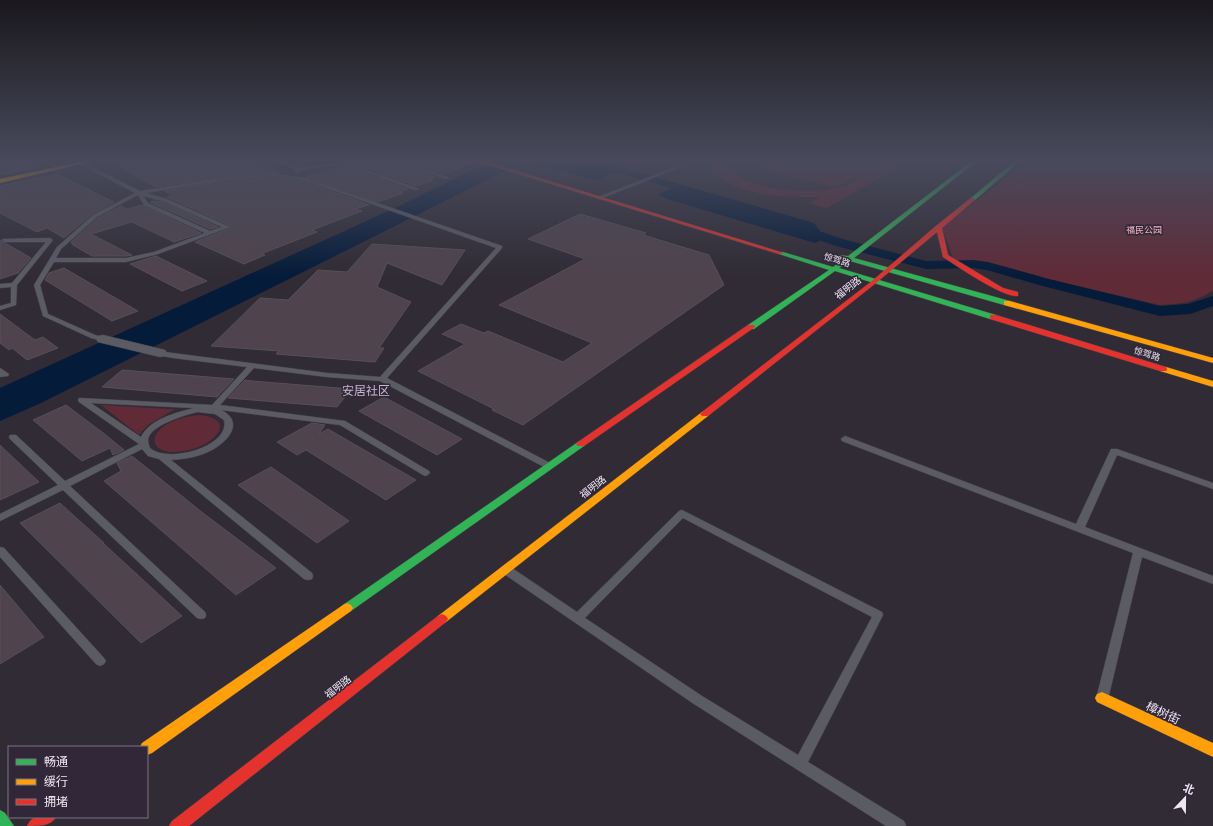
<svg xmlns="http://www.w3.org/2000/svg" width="1213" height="826" viewBox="0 0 1213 826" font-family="'DM Sans','Noto Sans SC',sans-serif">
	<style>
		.green { fill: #602a37 }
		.water { fill: #041b39 }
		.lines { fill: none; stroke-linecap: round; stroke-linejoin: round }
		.canal { fill: #041b39; fill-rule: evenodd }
		.building { fill: #4f434d; stroke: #565056 }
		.lane-casing { stroke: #4a464e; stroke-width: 1 }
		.street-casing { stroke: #4a464e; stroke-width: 1 }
		.fast-casing { stroke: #4a464e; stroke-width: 1 }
		.slow-casing { stroke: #4a464e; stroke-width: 1 }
		.jam-casing { stroke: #4a464e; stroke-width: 1 }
		.lane { fill: #5b5b64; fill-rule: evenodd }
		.street { fill: #5b5b64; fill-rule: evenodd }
		.fast { fill: #30b455; fill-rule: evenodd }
		.slow { fill: #ff9f0a; fill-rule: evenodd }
		.jam { fill: #e5322d; fill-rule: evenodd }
		.labels { text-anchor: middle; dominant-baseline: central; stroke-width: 3; stroke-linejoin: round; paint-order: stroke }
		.far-park-label { font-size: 9px; fill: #f5b8c2; stroke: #312738 }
		.far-street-label { font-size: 9px; fill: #ede7f2; stroke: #312738 }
		.street-label { font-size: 10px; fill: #ede7f2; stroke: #312738 }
		.quarter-label { font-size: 12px; fill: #c5b9ce; stroke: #312738 }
		.near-street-label { font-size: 12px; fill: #ede7f2; stroke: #312738 }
	</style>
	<rect width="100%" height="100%" fill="#302b34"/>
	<path class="green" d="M 712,161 L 731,161 L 730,169 C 750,192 819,196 846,185 C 858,179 877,163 889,161 C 896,160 904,161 910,161 L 827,208 L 809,203 L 821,197 C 784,197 735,198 709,168 Z
		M 733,161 L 885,161 L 844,184 L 831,187 Z
		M 1028,161 L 1213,161 L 1213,291 C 1192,303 1183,304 1160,305 L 1016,272 L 985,262 L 954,261 L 942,227 Z
		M 101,405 L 169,409 L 175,409 L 148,425 L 139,435 Z
		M 199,415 C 216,416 230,425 211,440 C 201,448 186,452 173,452 C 148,451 150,433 169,423 C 179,418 189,416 199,415 Z"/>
	<path class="water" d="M 491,161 L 600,161 L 814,223 L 825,238 L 815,243 L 667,199 L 658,194 L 671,188 L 615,172 L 596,180 L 525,161 L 41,403 L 0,421 L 0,388 L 395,208 Z"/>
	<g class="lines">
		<path class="canal" d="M 798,224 L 846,240 L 926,261 L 973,260 L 988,262 L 1049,279 L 1160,306 L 1188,304 L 1213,296 L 1213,306 L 1190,314 L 1160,316 L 1039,285 L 987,270 L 973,268 L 926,269 L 836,246 L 793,231 L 791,228 L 793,225 Z"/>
	</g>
	<path class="building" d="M 0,161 L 30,161 L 41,167 L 0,175 Z
		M 109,161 L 251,161 L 280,173 L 230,176 L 156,187 Z
		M 362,161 L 394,161 L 435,177 L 429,179 L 433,180 L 416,186 L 355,163 Z
		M 407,161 L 471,161 L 472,164 L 443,174 Z
		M 345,166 L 408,189 L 399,192 L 403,193 L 378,202 L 306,177 Z
		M 57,174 L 114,202 L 92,214 L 64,238 L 47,228 L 37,232 L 0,213 L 0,186 Z
		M 275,178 L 304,181 L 369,205 L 355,209 L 362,211 L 312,230 L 317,232 L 261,254 L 265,255 L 244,264 L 195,242 L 231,228 L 231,226 L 167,197 L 172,196 L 165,191 L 230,180 Z
		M 155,201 L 163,202 L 218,227 L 210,229 L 150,202 Z
		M 142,205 L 201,233 L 174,242 L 132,222 L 91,234 L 132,255 L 126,256 L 92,256 L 73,245 L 71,242 L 98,218 L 121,206 L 127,209 Z
		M 580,214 L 646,233 L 643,235 L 709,255 L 724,285 L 523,425 L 492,410 L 494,409 L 418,371 L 465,344 L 442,334 L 461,324 L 484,333 L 488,331 L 563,362 L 592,343 L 499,305 L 585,259 L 528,239 Z
		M 0,240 L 31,258 L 18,273 L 0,279 Z
		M 372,244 L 465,250 L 442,285 L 387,263 L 377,287 L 411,302 L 379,348 L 384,348 L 375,362 L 276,354 L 279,351 L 211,346 L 260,298 L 288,300 L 318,270 L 347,272 Z
		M 156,256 L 207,281 L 182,291 L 130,264 Z
		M 64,268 L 138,311 L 112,321 L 45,280 L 49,273 Z
		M 0,314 L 35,340 L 43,337 L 58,348 L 27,360 L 12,348 L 9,350 L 0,343 Z
		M 122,370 L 234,379 L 217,397 L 102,387 Z
		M 245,380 L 252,381 L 351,389 L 337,407 L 228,398 Z
		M 384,397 L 462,439 L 437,455 L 359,411 Z
		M 66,405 L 102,432 L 124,450 L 113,455 L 110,448 L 82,461 L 33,420 Z
		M 312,423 L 325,425 L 319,434 L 328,429 L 416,480 L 386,500 L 306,450 L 297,455 L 277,442 Z
		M 0,445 L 39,482 L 0,500 Z
		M 132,456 L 203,513 L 276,568 L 236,595 L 104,481 L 121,471 L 117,463 Z
		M 271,467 L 349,521 L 317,543 L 238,485 Z
		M 60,503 L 104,543 L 103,543 L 182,616 L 141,643 L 20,523 Z
		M 0,585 L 44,637 L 0,664 Z"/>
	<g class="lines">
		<g class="lane-casing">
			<path id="lane" d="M 74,161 L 80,161 L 140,191 L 230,177 L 275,174 L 305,178 L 502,246 L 502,248 L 387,378 L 552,464 L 553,466 L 549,469 L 546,468 L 380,381 L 327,377 L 254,368 L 220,405 L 345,421 L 429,471 L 430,473 L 426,476 L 423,475 L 340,425 L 221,410 C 246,422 227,443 210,451 C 198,457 185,459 171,460 L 312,573 L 313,576 L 312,579 L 308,580 L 304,579 L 159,459 L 148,456 L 142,449 L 70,486 L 205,612 L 206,615 L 205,618 L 201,619 L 197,618 L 63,490 L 0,521 L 0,514 L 58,485 L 10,439 L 9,437 L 10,435 L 16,435 L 65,481 L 139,444 L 79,402 L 78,400 L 79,398 L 212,405 L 247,367 L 173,358 L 157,355 L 156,353 L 157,351 L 327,373 L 380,377 L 496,248 L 304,180 L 275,176 L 230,179 L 146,193 L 167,199 L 230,227 L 158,254 L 126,262 L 54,262 L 40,285 L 48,314 L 95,335 L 105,338 L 106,339 L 103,341 L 91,338 L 43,316 L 34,285 L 57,247 L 93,215 L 135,193 ZM 138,195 L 144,205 L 205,233 L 154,252 L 126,258 L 56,258 L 61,249 L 97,217 ZM 143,196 L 163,201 L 222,227 L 210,231 L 148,203 ZM 91,403 L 194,408 C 175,413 150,419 141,437 ZM 197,412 L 215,414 L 224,420 C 231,447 167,464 150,448 C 149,446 148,442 148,439 C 151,425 185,415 197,412 Z
				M 274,161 L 281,161 L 299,168 L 351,161 L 350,163 L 419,189 L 415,190 L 344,164 L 301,170 L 297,174 L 295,173 L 296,170 Z
				M 395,161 L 402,161 L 450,178 L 446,179 Z
				M 690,161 L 696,161 L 600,199 L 596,198 Z
				M 3,239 L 50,238 L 53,240 L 17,285 L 16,305 L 0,310 L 0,306 L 11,303 L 11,287 L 0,288 L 0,284 L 12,283 L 46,242 L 5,242 L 2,240 Z
				M 0,368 L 9,374 L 8,376 L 0,377 Z
				M 845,436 L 1076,524 L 1111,449 L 1117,449 L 1213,483 L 1213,489 L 1117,455 L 1085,527 L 1213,576 L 1213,584 L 1142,557 L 1109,695 L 1107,699 L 1103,700 L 1099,699 L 1097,695 L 1133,553 L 842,441 L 841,439 Z
				M 682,510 L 882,612 L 883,615 L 808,762 L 904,821 L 906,826 L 886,826 L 694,704 L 504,574 L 503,571 L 504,568 L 508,567 L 512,568 L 577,612 L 679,511 ZM 683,518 L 872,617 L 798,755 L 702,696 L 585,618 Z
				M 0,547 L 4,548 L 104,658 L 106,661 L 104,664 L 100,666 L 96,664 L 0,557 Z"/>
		</g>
		<g class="street-casing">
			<path id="street" d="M 103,335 L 165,350 L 167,353 L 165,356 L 160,357 L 98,342 L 96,339 L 98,336 Z"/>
		</g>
		<g class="fast-casing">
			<path id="fast" d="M 972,161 L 977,161 L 854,258 L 1010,301 L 1010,305 L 1004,305 L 850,261 L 839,268 L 996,315 L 996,319 L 990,319 L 835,271 L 754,329 L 748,329 L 748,325 L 829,270 L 779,254 L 779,252 L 783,252 L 833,267 L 844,259 L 837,257 L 837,255 L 848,256 Z
				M 1015,161 L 1020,161 L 975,200 L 971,200 L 971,198 Z
				M 581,441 L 586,444 L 584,446 L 351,611 L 347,613 L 343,611 L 341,608 L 343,605 L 578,442 Z
				M 0,810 L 5,813 L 14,826 L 0,826 Z"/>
		</g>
		<g class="slow-casing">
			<path id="slow" d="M 85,161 L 94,161 L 0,183 L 0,179 Z
				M 1004,301 L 1010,301 L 1213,358 L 1213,363 L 1004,305 Z
				M 1160,367 L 1166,367 L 1213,381 L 1213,387 L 1160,371 L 1159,369 Z
				M 705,411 L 708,412 L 710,414 L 708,416 L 446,622 L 442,624 L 438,622 L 436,619 L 438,616 L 702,412 Z
				M 347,603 L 351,605 L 353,608 L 351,611 L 152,753 L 147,755 L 147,747 L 140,747 L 142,743 L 343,605 Z
				M 1102,692 L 1213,743 L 1213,757 L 1097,702 L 1095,698 L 1097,694 Z"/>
		</g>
		<g class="jam-casing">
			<path id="jam" d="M 476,161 L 484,161 L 784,253 L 779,254 Z
				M 971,198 L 976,199 L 942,228 L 948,255 L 1003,288 L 1018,292 L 1018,296 C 1003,298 957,266 943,257 L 937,232 L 876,283 L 708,416 L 702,416 L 700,414 L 702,412 L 872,281 L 937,225 Z
				M 990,315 L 996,315 L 1166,367 L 1167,369 L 1166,371 L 1160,371 L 990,319 Z
				M 748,325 L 754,325 L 755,327 L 584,446 L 578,446 L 576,444 L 578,442 Z
				M 442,614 L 446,616 L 448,619 L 446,622 L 189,826 L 169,826 L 172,821 L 438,616 Z
				M 35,817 L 56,817 C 51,826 39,826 27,826 L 30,821 Z"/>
		</g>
		<use href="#lane" class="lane"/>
		<use href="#street" class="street"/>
		<use href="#fast" class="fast"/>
		<use href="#slow" class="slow"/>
		<use href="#jam" class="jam"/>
	</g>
	<linearGradient id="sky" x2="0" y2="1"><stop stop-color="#1a181d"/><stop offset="0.58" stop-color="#484a5c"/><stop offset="1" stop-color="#484a5c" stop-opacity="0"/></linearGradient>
	<rect width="1213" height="277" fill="url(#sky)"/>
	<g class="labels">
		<g class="far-park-label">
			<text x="1144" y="230">福民公园</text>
		</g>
		<g class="far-street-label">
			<text transform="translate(837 260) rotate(17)">惊驾路</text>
			<text transform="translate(1147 354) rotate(17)">惊驾路</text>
		</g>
		<g class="street-label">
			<text transform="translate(848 288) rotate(-38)">福明路</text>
			<text transform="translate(593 487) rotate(-38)">福明路</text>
			<text transform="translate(338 687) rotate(-38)">福明路</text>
		</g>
		<g class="quarter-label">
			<text x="366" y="391">安居社区</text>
		</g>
		<g class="near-street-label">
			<text transform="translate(1163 713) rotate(25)">樟树街</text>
		</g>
	</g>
	<rect x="8" y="746" width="140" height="72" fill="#312738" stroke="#7c7482"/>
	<rect x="16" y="759" width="20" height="6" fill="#30b455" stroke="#7c7482"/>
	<text x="44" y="766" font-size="12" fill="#ede7f2">畅通</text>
	<rect x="16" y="779" width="20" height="6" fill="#ff9f0a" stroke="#7c7482"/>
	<text x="44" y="786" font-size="12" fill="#ede7f2">缓行</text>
	<rect x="16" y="799" width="20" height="6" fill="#e5322d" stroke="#7c7482"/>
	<text x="44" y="806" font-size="12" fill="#ede7f2">拥堵</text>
	<g transform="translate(1185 798) rotate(22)" stroke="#312738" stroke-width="3" paint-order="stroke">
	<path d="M0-3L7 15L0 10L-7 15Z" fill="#ede7f2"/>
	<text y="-6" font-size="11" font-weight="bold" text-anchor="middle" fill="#ede7f2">北</text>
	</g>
</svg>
